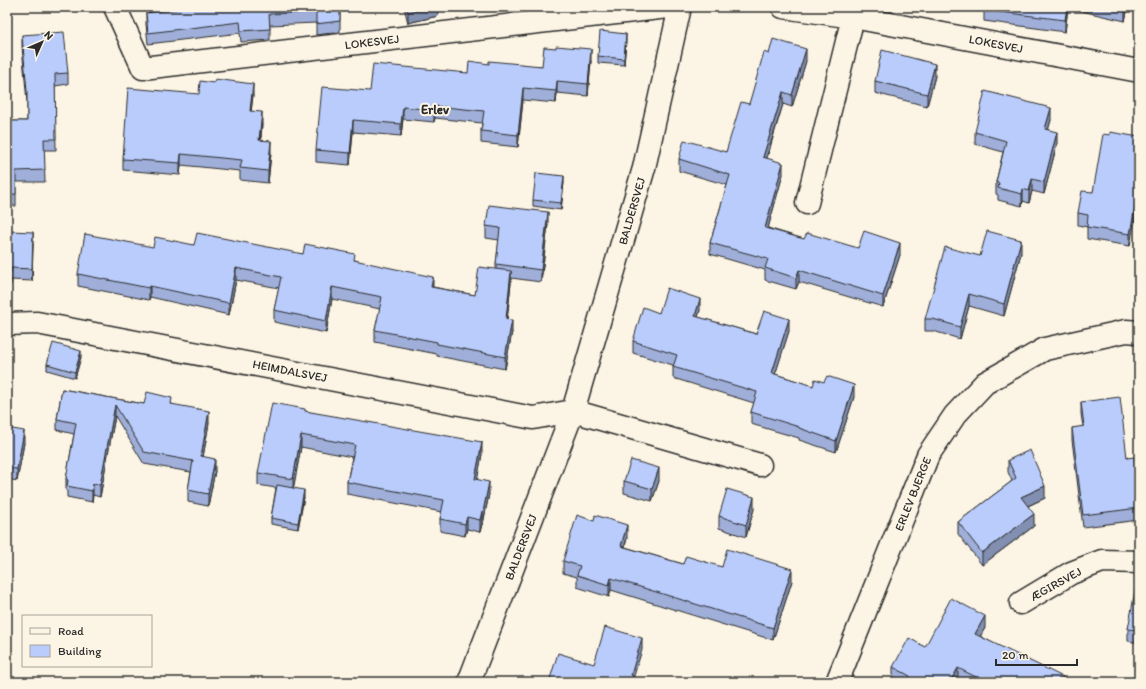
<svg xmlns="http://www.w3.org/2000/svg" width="1146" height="689" viewBox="0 0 1146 689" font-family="Itim,sans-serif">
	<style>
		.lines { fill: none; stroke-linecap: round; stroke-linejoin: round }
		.minor-casing { stroke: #2b2b2b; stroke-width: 25 }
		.minor { stroke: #fcf5e5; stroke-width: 22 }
		.wall { fill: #9fafd9; stroke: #2b2b2b }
		.shaded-wall { fill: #828fb0; stroke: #2b2b2b }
		.building { fill: #b9ccfc; stroke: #2b2b2b }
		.labels { text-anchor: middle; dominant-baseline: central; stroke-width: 4; stroke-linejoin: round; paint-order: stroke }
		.street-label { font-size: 12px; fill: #2b2b2b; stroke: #fcf5e5 }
		.neighbourhood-label { font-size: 13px; font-weight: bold; fill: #2b2b2b; stroke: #fcf5e5 }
	</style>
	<rect width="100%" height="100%" fill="#fcf5e5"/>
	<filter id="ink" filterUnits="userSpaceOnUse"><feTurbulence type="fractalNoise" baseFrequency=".025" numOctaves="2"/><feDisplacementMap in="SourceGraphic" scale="8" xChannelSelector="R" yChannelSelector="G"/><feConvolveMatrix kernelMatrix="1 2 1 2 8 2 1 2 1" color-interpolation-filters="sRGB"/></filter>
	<g filter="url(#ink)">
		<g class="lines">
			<g class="minor-casing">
				<path id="minor" d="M 115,7 L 143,68 L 668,7
					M 783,7 L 853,17 L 1139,71
					M 807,203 L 853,17
					M 7,324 L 37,323 L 533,418 L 573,411 L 760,465
					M 1021,603 L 1071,573 L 1102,561 L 1139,562
					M 469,682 L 573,411 L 644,168 L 680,7
					M 837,682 L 928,455 L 955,415 L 985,383 L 1045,349 L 1126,331 L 1139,332"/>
			</g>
			<use href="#minor" class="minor"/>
		</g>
		<path class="wall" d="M 175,7 L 340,7 L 340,32 L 316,35 L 316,23 L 270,25 L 270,40 L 241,42 L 240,33 L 148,44 L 146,24 L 146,13 L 176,9 Z
			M 404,7 L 438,7 L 438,16 L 408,23 Z
			M 984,7 L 1128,7 L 1125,21 L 1068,8 L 1065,32 L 984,21 Z
			M 22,35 L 68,73 L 68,84 L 55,86 L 56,150 L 44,150 L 45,182 L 16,182 L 16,206 L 7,206 L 7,121 L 27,121 L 27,102 L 22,47 Z
			M 626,40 L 624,65 L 598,63 L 598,56 Z
			M 769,54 L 806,61 L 792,107 L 783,104 L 767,158 L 783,174 L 768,228 L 804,239 L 900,255 L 883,307 L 799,282 L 796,289 L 765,280 L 765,270 L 710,254 L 710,243 L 727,185 L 679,171 L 679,159 L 726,152 L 749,104 Z
			M 591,61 L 588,96 L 557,93 L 556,103 L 523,100 L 518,147 L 481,143 L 481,131 L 482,123 L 435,118 L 434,122 L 403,119 L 401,136 L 353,132 L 350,165 L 316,162 L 316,150 L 370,91 L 468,73 L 489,64 L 542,66 Z
			M 935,76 L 927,106 L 875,93 L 875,81 Z
			M 199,94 L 253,95 L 251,111 L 262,124 L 261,140 L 271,153 L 268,183 L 240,180 L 240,171 L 181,165 L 180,175 L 123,170 L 123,159 Z
			M 1051,120 L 1048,130 L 1057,144 L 1044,194 L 1032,191 L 1029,203 L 1023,201 L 1022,206 L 998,200 L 998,195 L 996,194 L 996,182 L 1003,152 L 975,144 L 975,132 Z
			M 1110,135 L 1139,137 L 1130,246 L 1087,239 L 1087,227 L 1078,225 L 1078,213 L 1093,192 Z
			M 564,182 L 561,210 L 533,206 L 533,200 Z
			M 548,224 L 541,282 L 511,278 L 511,283 L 507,319 L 512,332 L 505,369 L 437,356 L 437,354 L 375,342 L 375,330 L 380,309 L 332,299 L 326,333 L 274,322 L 274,310 L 279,288 L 236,280 L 229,315 L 150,297 L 149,300 L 78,286 L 78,274 L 153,247 L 194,245 L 303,254 L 355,260 L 433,287 L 475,295 L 496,269 L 496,264 L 499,240 L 486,238 L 486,226 Z
			M 7,236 L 33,244 L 32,281 L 11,280 L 11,284 L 7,284 Z
			M 1021,253 L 1004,316 L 969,306 L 960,339 L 933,331 L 925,331 L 925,319 L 980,256 Z
			M 700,310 L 698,317 L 756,334 L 789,331 L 775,374 L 813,386 L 854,397 L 836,452 L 799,440 L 799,438 L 751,424 L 751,412 L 754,403 L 673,378 L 673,365 L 633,353 L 633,341 L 659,313 Z
			M 81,357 L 75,378 L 47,370 L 47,364 Z
			M 62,389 L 144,404 L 172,404 L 209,423 L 203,457 L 215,471 L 208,506 L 188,502 L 188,490 L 191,472 L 144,464 L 115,416 L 100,497 L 93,495 L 92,502 L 67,497 L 67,491 L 66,491 L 66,479 L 74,434 L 57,430 L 57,419 Z
			M 1081,402 L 1136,468 L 1139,469 L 1139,520 L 1083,527 L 1072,440 L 1072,428 L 1083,427 L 1081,414 Z
			M 305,411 L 482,454 L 477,480 L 489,494 L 483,524 L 482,524 L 480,532 L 467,529 L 465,536 L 440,531 L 440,519 L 442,512 L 347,494 L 347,482 L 352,457 L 301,447 L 293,488 L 304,497 L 298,529 L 271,524 L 271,518 L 276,488 L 258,485 L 258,473 Z
			M 7,428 L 24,443 L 17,481 L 7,479 Z
			M 1008,460 L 1045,498 L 1028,506 L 1034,526 L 982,565 L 958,534 L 958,522 L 1012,481 L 1008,472 Z
			M 624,481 L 659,481 L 652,501 L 624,493 Z
			M 754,509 L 746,537 L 719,528 L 719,516 Z
			M 627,538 L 625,547 L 683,564 L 722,567 L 792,581 L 773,640 L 611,590 L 609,597 L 577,587 L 577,577 L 563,573 L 563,561 Z
			M 1139,592 L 1139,643 L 1128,641 L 1128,629 Z
			M 985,628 L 980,636 L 1063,682 L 962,682 L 958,680 L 957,682 L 898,682 L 893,679 L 893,667 L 925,647 Z"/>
		<path class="shaded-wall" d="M 427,7 L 438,7 L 438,16 L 408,23 L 408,12 Z
			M 1067,7 L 1068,7 L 1065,32 L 1065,20 Z
			M 1125,7 L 1128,7 L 1125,21 Z
			M 626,34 L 626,40 L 624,65 L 624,59 Z
			M 591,49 L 591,61 L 588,96 L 588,84 Z
			M 806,49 L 806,61 L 792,107 L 792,95 Z
			M 935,64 L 935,76 L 927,106 L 927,94 Z
			M 557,81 L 557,93 L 556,103 L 556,91 Z
			M 253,84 L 253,95 L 250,122 L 250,111 Z
			M 523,88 L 523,100 L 518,147 L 518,135 Z
			M 783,92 L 783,104 L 763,168 L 763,157 Z
			M 435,106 L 435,118 L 434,122 L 434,110 Z
			M 403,107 L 403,119 L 401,136 L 401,124 Z
			M 1051,108 L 1051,120 L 1045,141 L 1045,129 Z
			M 262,112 L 262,124 L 259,152 L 259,140 Z
			M 353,120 L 353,132 L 350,165 L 350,153 Z
			M 1057,132 L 1057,144 L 1044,194 L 1044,182 Z
			M 271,141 L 271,153 L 268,183 L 268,171 Z
			M 181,154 L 181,165 L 180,175 L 180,163 Z
			M 783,163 L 783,174 L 765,239 L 765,228 Z
			M 564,176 L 564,182 L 561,210 L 561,203 Z
			M 1032,179 L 1032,191 L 1029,203 L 1029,191 Z
			M 1139,185 L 1139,197 L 1130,246 L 1130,234 Z
			M 1023,189 L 1023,201 L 1022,206 L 1022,194 Z
			M 548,212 L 548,224 L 541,282 L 541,270 Z
			M 33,232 L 33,244 L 32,281 L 32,269 Z
			M 1021,240 L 1021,253 L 1004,316 L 1004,304 Z
			M 900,243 L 900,255 L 883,307 L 883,296 Z
			M 236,268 L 236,280 L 229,315 L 229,303 Z
			M 799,270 L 799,282 L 796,289 L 796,278 Z
			M 511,271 L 511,283 L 506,331 L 506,319 Z
			M 433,277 L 433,289 L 431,287 Z
			M 150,286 L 150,297 L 149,300 L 149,288 Z
			M 332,287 L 332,299 L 326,333 L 326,321 Z
			M 969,294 L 969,306 L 960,339 L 960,327 Z
			M 700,299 L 700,310 L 695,327 L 695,316 Z
			M 789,319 L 789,331 L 772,385 L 772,373 Z
			M 512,320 L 512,332 L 505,369 L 505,357 Z
			M 81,351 L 81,357 L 75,378 L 75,372 Z
			M 854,385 L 854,397 L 836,452 L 836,441 Z
			M 115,405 L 115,416 L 100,497 L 100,485 Z
			M 209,411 L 209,423 L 201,468 L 201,456 Z
			M 24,431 L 24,443 L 17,481 L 17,469 Z
			M 301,435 L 301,447 L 293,491 L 293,479 Z
			M 482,442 L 482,454 L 475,492 L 475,479 Z
			M 215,459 L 215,471 L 208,506 L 208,494 Z
			M 659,468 L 659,481 L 652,501 L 652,489 Z
			M 489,482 L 489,494 L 483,524 L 483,512 Z
			M 93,484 L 93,495 L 92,502 L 92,491 Z
			M 1045,486 L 1045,498 L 1021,509 L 1021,497 Z
			M 304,490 L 304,497 L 298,529 L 298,523 Z
			M 754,497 L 754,509 L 746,537 L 746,525 Z
			M 482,511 L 482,524 L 480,532 L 480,520 Z
			M 1034,514 L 1034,526 L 982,565 L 982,553 Z
			M 467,517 L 467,529 L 465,536 L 465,524 Z
			M 627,525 L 627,538 L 621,558 L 621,546 Z
			M 792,569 L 792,581 L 773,640 L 773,628 Z
			M 611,578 L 611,590 L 609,597 L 609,585 Z
			M 985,616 L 985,628 L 975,646 L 975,634 Z
			M 642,638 L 642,650 L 633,679 L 633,682 L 631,682 L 631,675 Z
			M 958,668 L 958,680 L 957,682 L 950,682 Z
			M 1063,677 L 1063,682 L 1060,682 Z"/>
		<path class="building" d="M 177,7 L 340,7 L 340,21 L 316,24 L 316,12 L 269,14 L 270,29 L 241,31 L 240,22 L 148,33 L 146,13 L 177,9 Z
			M 407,7 L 427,7 L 408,12 Z
			M 984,7 L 1067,7 L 1065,20 L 984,10 Z
			M 1115,7 L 1125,7 L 1125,9 Z
			M 600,31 L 626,34 L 624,59 L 598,56 Z
			M 64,32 L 68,73 L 55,74 L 56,139 L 44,139 L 45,170 L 16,171 L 16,194 L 7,195 L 7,121 L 27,121 L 27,91 L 22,35 Z
			M 773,39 L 806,49 L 792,95 L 783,92 L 763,157 L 783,163 L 765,228 L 804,239 L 807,233 L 858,248 L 864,231 L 900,243 L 883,296 L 799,270 L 796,278 L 765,268 L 768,259 L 710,243 L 730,175 L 679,159 L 684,140 L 726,152 L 741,102 L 749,104 L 764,52 L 769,54 Z
			M 556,46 L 591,49 L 588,84 L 557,81 L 556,91 L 523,88 L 518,135 L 481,131 L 484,111 L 435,106 L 434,110 L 403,107 L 401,124 L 353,120 L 350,153 L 316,150 L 322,87 L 370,91 L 373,64 L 468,73 L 469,61 L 489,64 L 489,61 L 542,66 L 544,47 L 556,48 Z
			M 882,50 L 935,64 L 927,94 L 875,81 Z
			M 215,79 L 253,84 L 250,111 L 262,112 L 259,140 L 271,141 L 268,171 L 240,168 L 242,160 L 181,154 L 180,163 L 123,159 L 128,88 L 199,94 L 200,81 L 214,83 Z
			M 985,91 L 1051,108 L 1045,129 L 1057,132 L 1044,182 L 1032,179 L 1029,191 L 1023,189 L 1022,194 L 998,188 L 999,183 L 996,182 L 1006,141 L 975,132 Z
			M 1110,132 L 1139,137 L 1139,185 L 1130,234 L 1087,227 L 1088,215 L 1078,213 L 1082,191 L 1093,192 L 1103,134 L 1110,135 Z
			M 536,173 L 564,176 L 561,203 L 533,200 Z
			M 489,205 L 548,212 L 541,270 L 496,264 L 500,228 L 486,226 Z
			M 10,231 L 33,232 L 32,269 L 11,268 L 11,272 L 7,272 L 7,236 L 9,237 Z
			M 987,231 L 1021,240 L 1004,304 L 969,294 L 960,327 L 933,319 L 925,319 L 945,247 L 980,256 Z
			M 197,233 L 303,254 L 305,244 L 355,254 L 354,260 L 433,277 L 431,287 L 475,295 L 479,267 L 511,271 L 506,319 L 512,320 L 505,357 L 437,344 L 437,342 L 375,330 L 382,297 L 332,287 L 326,321 L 274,310 L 281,277 L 236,268 L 229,303 L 150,286 L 149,288 L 78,274 L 85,234 L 153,247 L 155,237 L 194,245 Z
			M 667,288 L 700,299 L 695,316 L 756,334 L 764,311 L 789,319 L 772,373 L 813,386 L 815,379 L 824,382 L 827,376 L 854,385 L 836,441 L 799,428 L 799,427 L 751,412 L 757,392 L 673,367 L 677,355 L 633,341 L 643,307 L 659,313 Z
			M 53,343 L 81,351 L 75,372 L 47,364 Z
			M 62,389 L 144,404 L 147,392 L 172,398 L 171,404 L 209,411 L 201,456 L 215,459 L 208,494 L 188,490 L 193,461 L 144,452 L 115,405 L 100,485 L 93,484 L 92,491 L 67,486 L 68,480 L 66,479 L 76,423 L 57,419 Z
			M 1120,397 L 1127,458 L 1134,457 L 1136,468 L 1139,469 L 1139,508 L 1083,515 L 1072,428 L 1084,426 L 1081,402 Z
			M 272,403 L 305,409 L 305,411 L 482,442 L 475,479 L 489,482 L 483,512 L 482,511 L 480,520 L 467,517 L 465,524 L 440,519 L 444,500 L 347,482 L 355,445 L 301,435 L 293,479 L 258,473 Z
			M 7,428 L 24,431 L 17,469 L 7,468 Z
			M 1030,450 L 1045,486 L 1021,497 L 1034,514 L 982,553 L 958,522 L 1016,478 L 1008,460 Z
			M 631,460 L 659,468 L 652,489 L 624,481 Z
			M 277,485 L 304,490 L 298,523 L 271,518 Z
			M 727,489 L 754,497 L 746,525 L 719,516 Z
			M 577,515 L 594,521 L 595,515 L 627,525 L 621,546 L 683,564 L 686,556 L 722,567 L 727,549 L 792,569 L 773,628 L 611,578 L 609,585 L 577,575 L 580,566 L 563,561 Z
			M 1135,591 L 1139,592 L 1139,630 L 1128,629 Z
			M 951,598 L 985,616 L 975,634 L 1063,677 L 1060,682 L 986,682 L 958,668 L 950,682 L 907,682 L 910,676 L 893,667 L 909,638 L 925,647 Z
			M 605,627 L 642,638 L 631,675 L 633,676 L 631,682 L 549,682 L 558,653 L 594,664 Z"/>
	</g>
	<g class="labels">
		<g class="street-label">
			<text transform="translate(372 42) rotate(-7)">LOKESVEJ</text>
			<text transform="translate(996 44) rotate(11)">LOKESVEJ</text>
			<text transform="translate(632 211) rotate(-74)">BALDERSVEJ</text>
			<text transform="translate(290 371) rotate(11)">HEIMDALSVEJ</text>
			<text transform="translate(913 494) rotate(-68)">ERLEV BJERGE</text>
			<text transform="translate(521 547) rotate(-69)">BALDERSVEJ</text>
			<text transform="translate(1056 584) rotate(-29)">ÆGIRSVEJ</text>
		</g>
		<g class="neighbourhood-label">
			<text x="435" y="109">Erlev</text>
		</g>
	</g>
	<rect width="1146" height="689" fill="none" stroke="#fcf5e5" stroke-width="24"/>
	<rect x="12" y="12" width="1122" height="665" fill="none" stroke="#2b2b2b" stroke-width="1.5" filter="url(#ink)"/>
	<rect x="22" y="615" width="130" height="52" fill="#fcf5e5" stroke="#a8a49b"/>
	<rect x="30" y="628" width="20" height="6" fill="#fcf5e5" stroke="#a8a49b"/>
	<text x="58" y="635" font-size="12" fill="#2b2b2b">Road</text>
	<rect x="30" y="645" width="20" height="12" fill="#b9ccfc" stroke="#a8a49b"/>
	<text x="58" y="655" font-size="12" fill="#2b2b2b">Building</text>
	<g transform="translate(42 42) rotate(45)" stroke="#fcf5e5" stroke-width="3" paint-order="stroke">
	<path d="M0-3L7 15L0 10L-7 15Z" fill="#2b2b2b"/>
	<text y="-6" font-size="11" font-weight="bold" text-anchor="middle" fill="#2b2b2b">N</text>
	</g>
	<path d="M996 659v6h81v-6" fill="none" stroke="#2b2b2b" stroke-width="2"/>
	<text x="1002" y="659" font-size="12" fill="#2b2b2b" stroke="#fcf5e5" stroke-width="3" paint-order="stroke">20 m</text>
</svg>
